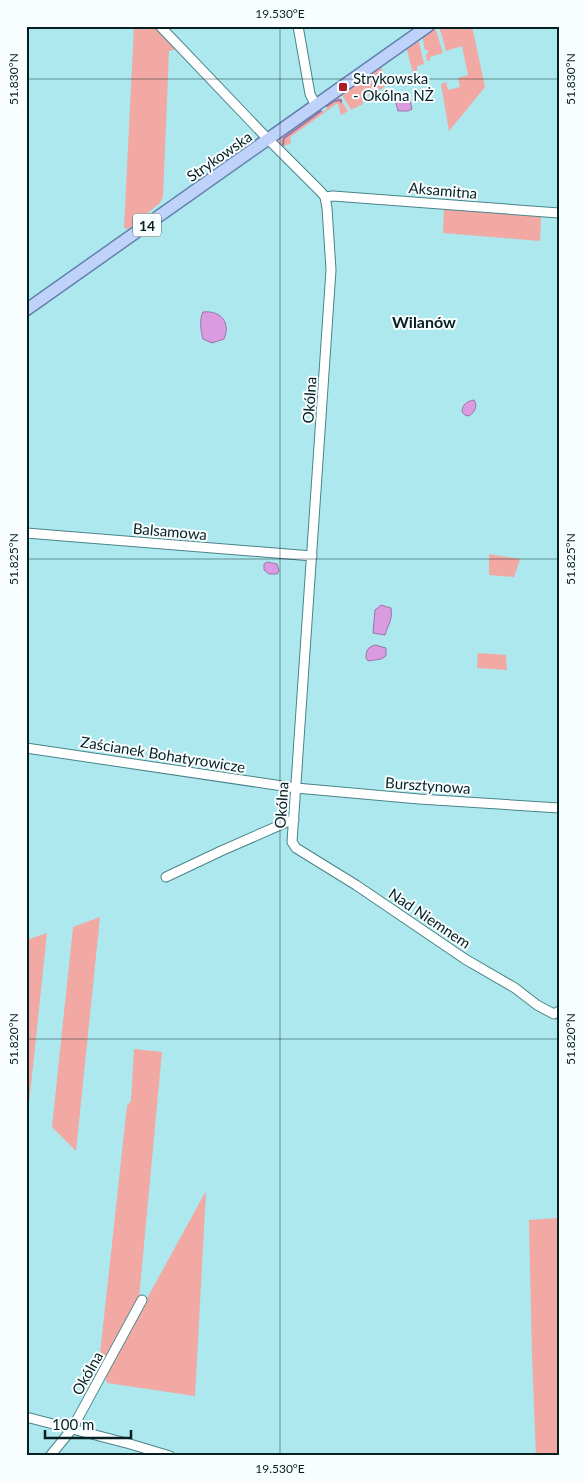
<svg xmlns="http://www.w3.org/2000/svg" width="585" height="1482" viewBox="0 0 585 1482" font-family="Lato,sans-serif">
	<style>
		.green { fill: #f2a8a3 }
		.water { fill: #da9be1; stroke: #9a76a7 }
		.lines { fill: none; stroke-linecap: round; stroke-linejoin: round }
		.stream { stroke: #9a76a7; stroke-width: 2 }
		.minor-casing { stroke: #4a8489; stroke-width: 11 }
		.major-casing { stroke: #6381ac; stroke-width: 14 }
		.minor { stroke: #fff; stroke-width: 9 }
		.major { stroke: #bfd3fa; stroke-width: 11 }
		.ticks { fill: none; stroke: #061f21; stroke-width: 1; stroke-opacity: 0.45 }
		.poi-dot { fill: #ae1b29; stroke: #f8feff; stroke-width: 2 }
		.labels { text-anchor: middle; dominant-baseline: central; stroke-width: 4; stroke-linejoin: round; paint-order: stroke }
		.shield { fill: #f8feff; stroke: #4f6264; stroke-width: 1 }
		.shield-label { font-size: 14px; font-weight: bold; fill: #061f21 }
		.poi-label { font-size: 15px; fill: #061f21; stroke: #f8feff; text-anchor: start }
		.street-label { font-size: 15px; fill: #061f21; stroke: #f8feff }
		.neighbourhood-label { font-size: 16px; font-weight: bold; fill: #061f21; stroke: #f8feff }
		.neatline { fill: none; stroke: #061f21; stroke-width: 2 }
		.ticks-label { font-size: 12px; text-anchor: middle; fill: #061f21 }
	</style>
	<rect width="100%" height="100%" fill="#ace8ee"/>
	<path class="green" d="M 134,26 L 155,26 L 177,49 L 169,51 L 163,197 L 160,203 L 128,229 L 124,228 Z
		M 439,26 L 472,26 L 485,87 L 449,131 L 441,84 L 446,82 L 448,90 L 460,87 L 458,78 L 468,75 L 462,46 L 446,51 Z
		M 435,27 L 443,53 L 430,57 L 430,60 L 427,61 L 426,54 L 428,53 L 428,50 L 425,50 L 422,35 Z
		M 417,39 L 419,42 L 424,64 L 417,66 L 417,71 L 413,73 L 406,47 Z
		M 381,66 L 387,85 L 371,96 L 369,95 L 367,89 L 361,92 L 363,104 L 351,110 L 342,95 Z
		M 339,97 L 348,111 L 341,115 L 338,104 L 336,104 C 321,115 306,126 290,137 L 291,143 L 282,147 L 279,144 L 280,138 L 320,109 L 323,112 L 327,109 L 326,106 Z
		M 444,208 L 541,217 L 540,241 L 443,233 Z
		M 489,554 L 520,559 L 514,577 L 489,575 Z
		M 478,653 L 506,655 L 507,670 L 477,668 Z
		M 100,917 L 76,1151 L 52,1127 L 73,927 Z
		M 47,933 L 26,1133 L 26,940 Z
		M 134,1049 L 162,1052 L 139,1298 L 105,1360 L 100,1358 L 100,1354 L 127,1106 L 131,1101 Z
		M 206,1191 L 195,1396 L 107,1383 L 105,1375 Z
		M 559,1218 L 559,1456 L 536,1456 L 532,1356 L 529,1220 Z"/>
	<path class="water" d="M 409,96 L 412,109 L 408,111 L 398,111 L 395,100 Z
		M 203,312 C 221,310 231,323 224,339 L 212,343 L 203,339 C 201,332 199,319 203,312 Z
		M 474,400 C 478,406 475,412 469,416 L 465,415 L 462,412 C 462,404 468,401 474,400 Z
		M 267,562 L 277,564 L 279,571 L 277,574 L 269,574 L 264,570 L 264,564 Z
		M 381,605 L 391,608 C 393,620 388,624 385,635 L 373,633 L 375,610 Z
		M 375,645 L 386,648 L 386,656 L 381,659 L 368,661 L 366,658 C 366,650 368,647 375,645 Z"/>
	<g class="lines">
		<path class="stream" d="M 327,106 L 334,101 L 341,100 L 341,102
			M 283,145 L 284,138 L 321,111"/>
		<g class="minor-casing">
			<path id="minor" d="M 160,26 L 264,135 L 321,192 L 325,197 L 327,208 L 331,270 L 292,842 L 296,848 L 356,885 L 465,959 L 515,988 L 537,1005 L 554,1014 L 559,1011
				M 298,26 L 310,94 L 316,106
				M 325,197 L 333,196 L 559,213
				M 26,533 L 312,556
				M 26,748 L 296,788 L 419,799 L 559,808
				M 166,877 L 221,851 L 294,819
				M 26,1417 L 130,1444 L 170,1456
				M 50,1456 L 72,1429 L 142,1300"/>
		</g>
		<g class="major-casing">
			<path id="major" d="M 26,310 L 428,26"/>
		</g>
		<use href="#minor" class="minor"/>
		<use href="#major" class="major"/>
	</g>
	<path class="ticks" d="M 280,26 L 280,1456M 26,79 L 559,79M 26,559 L 559,559M 26,1039 L 559,1039"/>
	<rect class="poi-dot" x="338" y="82" width="10" height="10" rx="2.5"/>
	<g class="labels">
		<rect class="shield" x="133" y="213.5" width="28" height="23" rx="4"/>
		<g class="shield-label">
			<text x="147" y="225">14</text>
		</g>
		<g class="poi-label">
			<text x="353" y="78">Strykowska<tspan x="353" dy="17">- Okólna NŻ</tspan></text>
		</g>
		<g class="street-label">
			<text transform="translate(219 156) rotate(-35)">Strykowska</text>
			<text transform="translate(443 190) rotate(5)">Aksamitna</text>
			<text transform="translate(309 400) rotate(-86)">Okólna</text>
			<text transform="translate(170 531) rotate(5)">Balsamowa</text>
			<text transform="translate(163 754) rotate(9)">Zaścianek Bohatyrowicze</text>
			<text transform="translate(428 785) rotate(4)">Bursztynowa</text>
			<text transform="translate(281 805) rotate(-86)">Okólna</text>
			<text transform="translate(430 918) rotate(34)">Nad Niemnem</text>
			<text transform="translate(87 1373) rotate(-61)">Okólna</text>
		</g>
		<g class="neighbourhood-label">
			<text x="424" y="321">Wilanów</text>
		</g>
	</g>
	<rect width="585" height="1482" fill="none" stroke="#f8feff" stroke-width="55"/>
	<path d="M45 1430v8h86v-8" fill="none" stroke="#061f21" stroke-width="2.5"/>
	<text x="52" y="1430" font-size="15" fill="#061f21" stroke="#f8feff" stroke-width="4" paint-order="stroke">100 m</text>
	<rect x="28" y="28" width="530" height="1426" class="neatline"/>
	<g class="ticks-label">
		<text x="280" y="18">19.530°E</text>
		<text transform="translate(14 79) rotate(-90)" y="4">51.830°N</text>
		<text transform="translate(571 79) rotate(-90)" y="4">51.830°N</text>
		<text transform="translate(14 559) rotate(-90)" y="4">51.825°N</text>
		<text transform="translate(571 559) rotate(-90)" y="4">51.825°N</text>
		<text transform="translate(14 1039) rotate(-90)" y="4">51.820°N</text>
		<text transform="translate(571 1039) rotate(-90)" y="4">51.820°N</text>
		<text x="280" y="1473">19.530°E</text>
	</g>
</svg>
